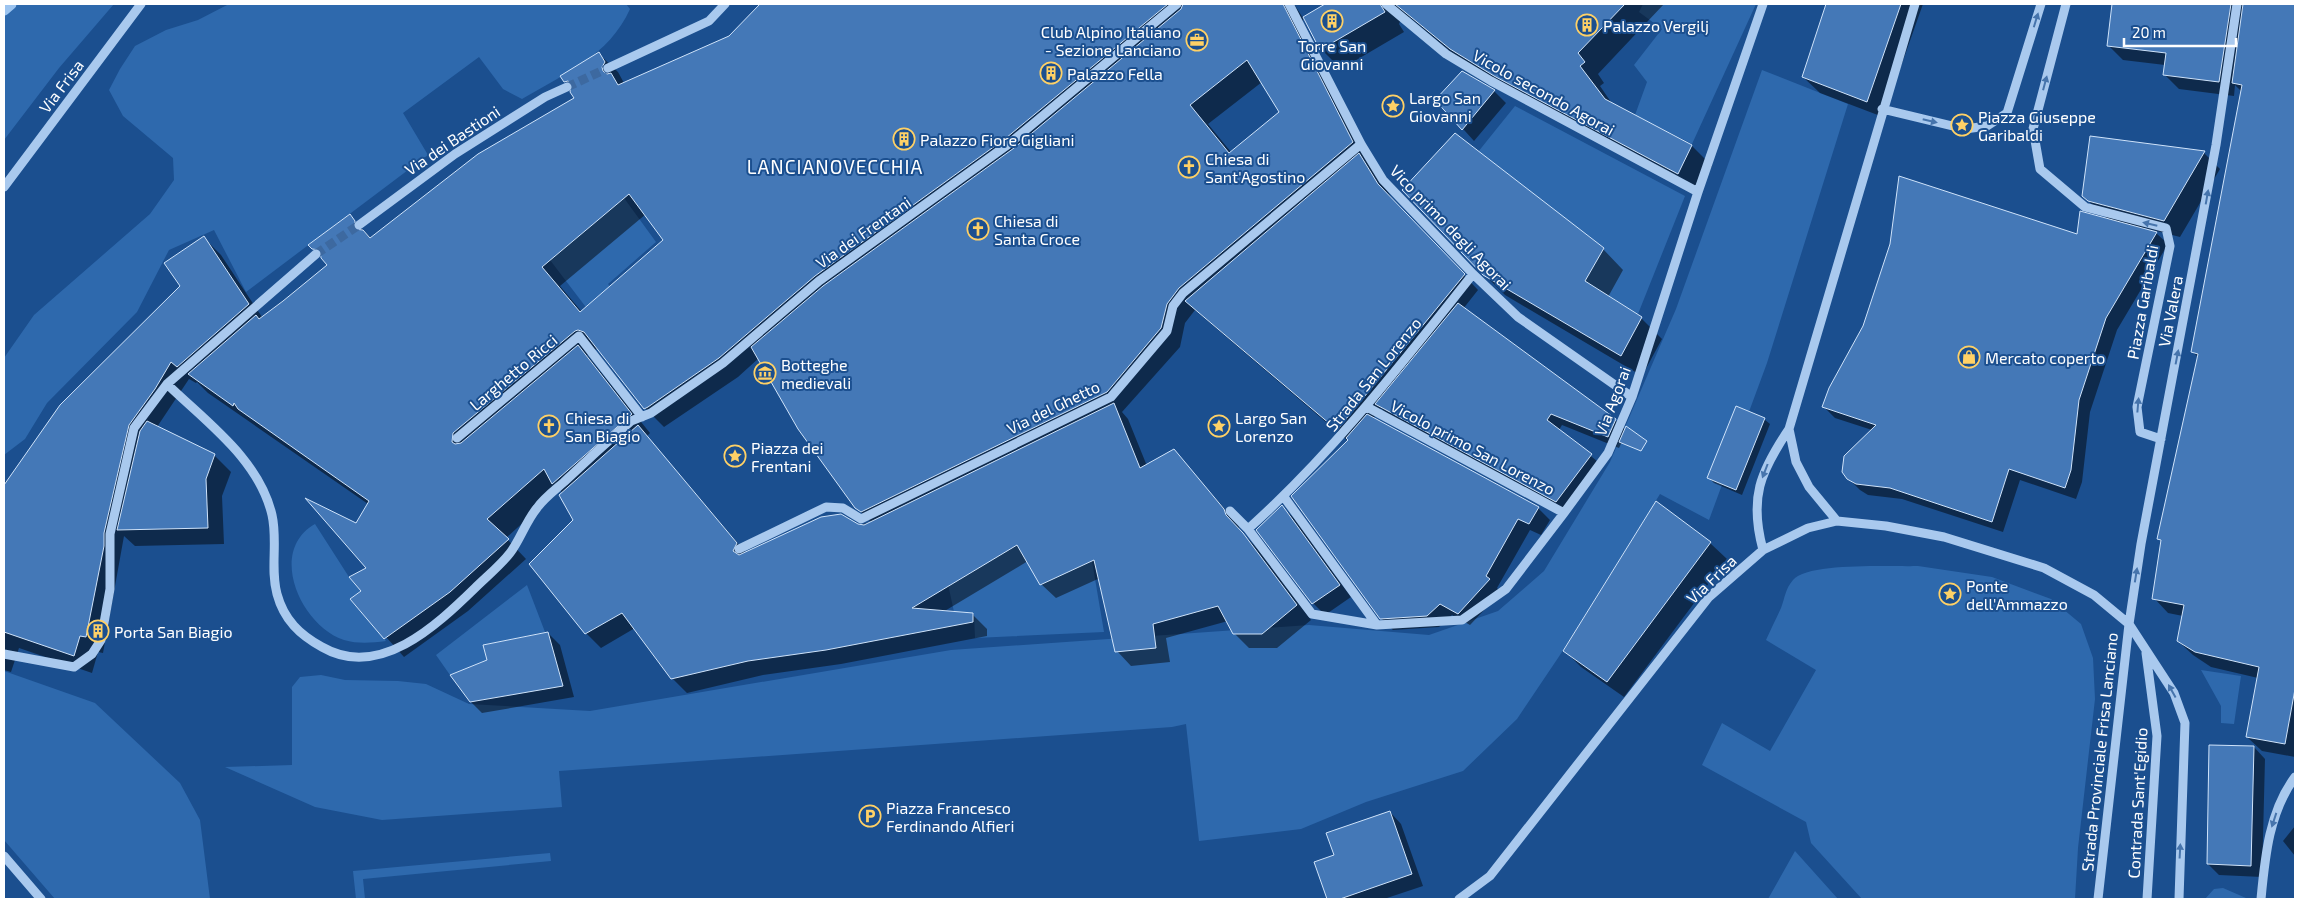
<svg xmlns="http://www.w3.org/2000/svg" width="2299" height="903" viewBox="0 0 2299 903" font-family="'Exo 2',sans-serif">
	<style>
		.green { fill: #2e69ad }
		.shadow { fill: #0007; fill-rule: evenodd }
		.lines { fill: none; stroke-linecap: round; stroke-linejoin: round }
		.stream { stroke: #9cc4f0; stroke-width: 11 }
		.building { fill: #4478b7; stroke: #cfe3fa; fill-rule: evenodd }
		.minor-tunnel { stroke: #3d69a0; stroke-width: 9; stroke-dasharray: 9 4.5; stroke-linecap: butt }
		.minor { stroke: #a9c9ee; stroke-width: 9 }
		.oneway { fill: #4674ac }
		.labels { text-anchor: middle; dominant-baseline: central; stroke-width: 4; stroke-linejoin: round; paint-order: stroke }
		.poi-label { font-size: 16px; fill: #fff; stroke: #1b4f8f; text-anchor: start }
		.street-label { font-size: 16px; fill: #fff; stroke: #1b4f8f }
		.quarter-label { font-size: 19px; letter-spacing: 1px; fill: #fff; stroke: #1b4f8f }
	</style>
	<rect width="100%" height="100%" fill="#1b4f8f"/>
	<path class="green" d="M 4,4 L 114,4 L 59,68 L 4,140 Z
		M 229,4 L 626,4 L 630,9 C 609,56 564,74 522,99 L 503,89 L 479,57 L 403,113 L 428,155 L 246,292 L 214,230 L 169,250 L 137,312 L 47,403 L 25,439 L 4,455 L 4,358 L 34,315 L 150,214 L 174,180 L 173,158 L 123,116 L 109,90 L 120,69 L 135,46 L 166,30 L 198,20 Z
		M 1643,4 L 1756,4 L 1692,144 L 1635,115 L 1647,82 L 1634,65 L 1662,29 L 1639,12 Z
		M 1762,70 L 1848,104 L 1767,363 L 1709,520 L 1660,494 L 1560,655 L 1517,719 L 1463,771 L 1366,802 L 1301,829 L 1199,841 L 1186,724 L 1172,727 L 559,771 L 562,807 L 382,820 L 315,807 L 225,767 L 292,765 L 292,687 L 300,677 L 321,675 L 345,680 L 398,681 L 426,684 L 469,704 L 590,711 L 951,650 L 1309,625 L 1429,635 L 1498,611 L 1544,571 L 1610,462 L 1676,309 Z
		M 1515,106 L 1685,196 L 1638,314 L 1585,281 L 1478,152 Z
		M 624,198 L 656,242 L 608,284 L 620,299 L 598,323 L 550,260 Z
		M 315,524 L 349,577 L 361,591 L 350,599 L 386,641 C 371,643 358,644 344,640 C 301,626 267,551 315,524 Z
		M 1017,545 L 1092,561 L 1104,632 L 975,638 L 974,614 L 954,612 L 948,584 Z
		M 1918,566 L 1992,577 L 2051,599 L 2081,624 L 2093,658 L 2095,699 L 2078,848 L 2075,899 L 1862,899 L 1811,843 L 1806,822 L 1702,765 L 1722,723 L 1770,751 L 1816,670 L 1766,640 C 1771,629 1776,619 1781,608 C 1785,598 1785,589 1793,580 C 1808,562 1893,567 1918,566 Z
		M 527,585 L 545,632 L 483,645 L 487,660 L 450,675 L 436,655 Z
		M 2201,670 L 2241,676 L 2234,724 L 2221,723 L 2221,706 Z
		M 4,671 L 95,703 L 180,783 L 200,820 L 210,899 L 55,899 L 4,840 Z
		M 1795,851 L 1838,899 L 1768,899 Z
		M 550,853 L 551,861 L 363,879 L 365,899 L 356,899 L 353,871 Z
		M 2223,888 L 2246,898 L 2246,899 L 2205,899 L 2214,889 Z"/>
	<path class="shadow" d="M 762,4 L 1294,4 L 1303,18 L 1302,27 L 1374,170 L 1393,200 L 1478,290 L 1463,309 L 1615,420 L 1627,431 L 1619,448 L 1562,425 L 1559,430 L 1603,466 L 1568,512 L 1388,416 L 1381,408 L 1373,419 L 1538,508 L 1550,520 L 1541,535 L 1530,530 L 1497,588 L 1501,592 L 1470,625 L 1452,615 L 1439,627 L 1393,630 L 1381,618 L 1348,441 L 1195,310 L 1185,323 L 1180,347 L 1122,412 L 1128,419 L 1147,466 L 1174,451 L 1238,524 L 1240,531 L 1258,549 L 1311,620 L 1277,648 L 1249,648 L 1234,633 L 1228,621 L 1166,638 L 1170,662 L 1131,666 L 1117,651 L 1100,578 L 1056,598 L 1041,584 L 1028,561 L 943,612 L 972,614 L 987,629 L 987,636 L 841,664 L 763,675 L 687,693 L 672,678 L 635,628 L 601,648 L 586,633 L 575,520 L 560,489 L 506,538 L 526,559 L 468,611 L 404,657 L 352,599 L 363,591 L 368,568 L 356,524 L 368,504 L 208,393 L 197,382 L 196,383 L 189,379 L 157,427 L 214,455 L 231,472 L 222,496 L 224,544 L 135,546 L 124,536 L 103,653 L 98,652 L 92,673 L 19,648 L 11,672 L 4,670 L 4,480 L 7,483 L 181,286 L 204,238 L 221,255 L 262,317 L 329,265 L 310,245 L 349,216 L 371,238 L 576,99 L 573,89 L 565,81 L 599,54 L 618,72 L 624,83 L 729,37 ZM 1262,82 L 1281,112 L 1231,152 L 1208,124 ZM 646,214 L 665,240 L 582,312 L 560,286 ZM 598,348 L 645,408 L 664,427 L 738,377 L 759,358 L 856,507 L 871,522 L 746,553 L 647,436 L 650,433 L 587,355 Z
		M 1328,4 L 1345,4 L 1351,10 L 1356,4 L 1664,4 L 1598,74 L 1604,83 L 1600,86 L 1613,105 L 1692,146 L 1712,166 L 1698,193 L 1471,69 L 1409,17 L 1401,19 L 1399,24 L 1404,32 L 1341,69 L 1321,49 L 1304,17 Z
		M 1827,4 L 1923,4 L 1883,117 L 1820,93 L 1803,77 Z
		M 2113,4 L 2295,4 L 2295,757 L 2262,751 L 2247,737 L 2258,678 L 2211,667 L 2193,655 L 2178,641 L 2183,616 L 2168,613 L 2154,598 L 2162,542 L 2159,539 L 2198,357 L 2193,352 L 2242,92 L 2235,85 L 2234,96 L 2179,89 L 2164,74 L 2165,65 L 2123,60 L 2108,45 Z
		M 1462,72 L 1494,91 L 1506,103 L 1474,141 L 1437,100 Z
		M 2091,138 L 2204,153 L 2220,169 L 2180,237 L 2145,228 L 2144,230 L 2156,233 L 2168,244 L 2117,330 L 2090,412 L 2082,482 L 2076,499 L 2020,480 L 2003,532 L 1902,499 L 1868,495 L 1860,490 L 1848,478 L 1872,430 L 1835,418 L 1824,407 L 2078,236 L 2109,220 L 2083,196 Z
		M 1603,249 L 1623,270 L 1608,297 L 1641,318 L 1662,339 L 1642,376 L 1505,295 L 1484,274 Z
		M 1764,419 L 1770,424 L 1742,495 L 1714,483 L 1709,478 Z
		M 1656,503 L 1710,543 L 1727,559 L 1624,697 L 1581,667 L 1564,650 Z
		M 1282,507 L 1294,518 L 1351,597 L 1325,615 L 1313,603 L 1258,530 Z
		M 548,633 L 560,645 L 574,697 L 482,713 L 471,702 L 488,660 Z
		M 2254,747 L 2265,759 L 2262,877 L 2219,875 L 2208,864 Z
		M 1390,812 L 1401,824 L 1423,886 L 1384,899 L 1328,899 L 1316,863 L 1335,856 Z
		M 2295,826 L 2295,856 L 2283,841 Z"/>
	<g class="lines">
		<path class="stream" d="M 4,10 L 11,4"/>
	</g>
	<path class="building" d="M 760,4 L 1168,4 L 1006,138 L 815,276 L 719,358 L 648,407 L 644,409 L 584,332 L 578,330 L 575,331 L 453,433 L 452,442 L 455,444 L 461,443 L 578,345 L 632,414 L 552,484 L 544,469 L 487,519 L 509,539 L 450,592 L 384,639 L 350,599 L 361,591 L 349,577 L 366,568 L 305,498 L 356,523 L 369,501 L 238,409 L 234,403 L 233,406 L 188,374 L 256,315 L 259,319 L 283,301 L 327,265 L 321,258 L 320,250 L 312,249 L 308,245 L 350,214 L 355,221 L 354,229 L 363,230 L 370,238 L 478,154 L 574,98 L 570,92 L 572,84 L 568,81 L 564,82 L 560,76 L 599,52 L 605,62 L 602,67 L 603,71 L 607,74 L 611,73 L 618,85 L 729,36 ZM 629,194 L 663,240 L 580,312 L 542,267 Z
		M 1183,4 L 1283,4 L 1353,142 L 1179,288 L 1167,304 L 1161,328 L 1107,392 L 861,512 L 855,508 L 798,429 L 751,347 L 823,286 L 1014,148 L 1181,9 ZM 1247,60 L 1279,112 L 1229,153 L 1190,105 Z
		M 1325,4 L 1380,4 L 1385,12 L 1320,50 L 1303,17 Z
		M 1395,4 L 1625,4 L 1578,53 L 1585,62 L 1580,66 L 1605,99 L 1692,145 L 1678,174 L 1494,76 L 1450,49 Z
		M 1826,4 L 1901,4 L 1867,102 L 1802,77 Z
		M 2112,4 L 2231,4 L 2219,82 L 2163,75 L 2166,53 L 2107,46 Z
		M 2243,4 L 2295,4 L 2295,689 L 2285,744 L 2246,737 L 2259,667 L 2195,652 L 2177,641 L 2184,605 L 2152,599 L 2161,540 L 2157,539 L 2198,354 L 2191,352 L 2242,85 L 2232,83 Z
		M 1462,71 L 1495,90 L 1462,130 L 1435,100 Z
		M 1455,133 L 1604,248 L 1585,281 L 1642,317 L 1621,356 L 1483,275 L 1402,190 Z
		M 2090,136 L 2205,151 L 2164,221 L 2088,201 L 2082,196 Z
		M 1359,153 L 1378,184 L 1465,274 L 1337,430 L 1185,301 Z
		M 1899,176 L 2077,234 L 2080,211 L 2157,232 L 2106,318 L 2079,400 L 2071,470 L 2065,488 L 2009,469 L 1992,522 L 1890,488 L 1856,484 L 1847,479 L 1842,472 L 1844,456 L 1876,425 L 1822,407 L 1829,388 L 1863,326 L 1890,244 Z
		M 204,236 L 249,304 L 177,367 L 171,362 L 155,389 L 129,425 L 104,533 L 104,546 L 86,637 L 80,636 L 74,656 L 4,632 L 4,485 L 60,405 L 180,286 L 164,263 Z
		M 1458,303 L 1616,419 L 1608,437 L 1551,414 L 1547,420 L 1592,454 L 1556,502 L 1375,404 Z
		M 1114,403 L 1140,468 L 1174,449 L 1224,509 L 1226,515 L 1243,533 L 1297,605 L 1262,634 L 1233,634 L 1218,606 L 1153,624 L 1156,648 L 1115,652 L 1094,560 L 1040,585 L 1017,545 L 912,608 L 973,613 L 973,622 L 826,650 L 748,661 L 671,679 L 622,613 L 585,634 L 529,564 L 573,520 L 559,495 L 638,425 L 737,543 L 733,551 L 739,555 L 821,517 L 841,514 L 858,524 L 864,525 Z
		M 1736,406 L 1765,418 L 1736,490 L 1707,478 Z
		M 1367,414 L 1539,507 L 1529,524 L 1518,519 L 1486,576 L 1490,579 L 1458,614 L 1440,604 L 1427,616 L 1380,619 L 1291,496 L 1348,440 L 1346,438 Z
		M 147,421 L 215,454 L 206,479 L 208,528 L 117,530 L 140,431 Z
		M 1626,426 L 1647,441 L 1641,451 L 1619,442 Z
		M 1656,501 L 1711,542 L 1607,682 L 1563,651 Z
		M 1282,505 L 1340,585 L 1312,604 L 1256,530 Z
		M 548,632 L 563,686 L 470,702 L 450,675 L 487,660 L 483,645 Z
		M 2209,745 L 2254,746 L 2251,866 L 2207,864 Z
		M 1390,811 L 1412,874 L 1340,899 L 1327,899 L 1314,862 L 1334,855 L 1326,833 Z"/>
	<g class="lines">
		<path class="minor-tunnel" d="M 567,87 L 608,68
			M 316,254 L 359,225
			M 101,640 L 104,623"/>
		<path class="minor" d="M 1289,4 L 1361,144 L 1383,180 L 1473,274 L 1518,317 L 1632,397
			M 1386,4 L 1446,54 L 1491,81 L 1698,192
			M 2066,4 L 2033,129 L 2040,169 L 2085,207 L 2166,228 L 2170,246 L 2137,407 L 2140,432 L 2161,439
			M 608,68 L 709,21 L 725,4
			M 1882,109 L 1965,129 L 1987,126 L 2007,113 L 2041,4
			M 4,187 L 141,4
			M 359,225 L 455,154 L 545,97 L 567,87
			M 167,384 C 206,422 259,459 272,515 C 278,541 270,569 277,594 C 284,620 300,635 322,647 C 379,680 436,626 475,588 C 486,577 500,566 510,553 C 520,540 526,521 537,508 C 544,498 555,490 564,482 C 586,461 608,441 631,421 L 651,413 L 723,363 L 819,281 L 1010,143 L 1177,4
			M 1367,407 L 1564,513
			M 1789,429 L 1796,462 L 1809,487 L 1837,521
			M 457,438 L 579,336 L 642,417
			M 1284,497 L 1377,625
			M 1230,511 L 1248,529 L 1312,614 L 1377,625 L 1462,620 L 1506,589 L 1564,513 L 1608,453 L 1632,397 L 1698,192 L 1763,4
			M 1248,529 C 1333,453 1402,363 1473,274
			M 739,549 L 826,507 L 843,508 L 861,519 L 1111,397 L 1167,331 L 1173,306 L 1183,293 L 1361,144
			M 1763,550 C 1749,498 1760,472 1789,429 L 1915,4
			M 104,623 L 110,589 L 110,534 L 134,428 L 167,384 L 316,254
			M 2146,653 L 2157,736 L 2147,899
			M 4,654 L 74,667 L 92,654 L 101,640
			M 4,856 L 41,899
			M 1459,899 L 1490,876 L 1709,597 L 1763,550 L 1808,528 L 1837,521 L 1886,526 L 1944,537 L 2044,568 L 2094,595 L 2129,624 L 2174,693 L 2185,723 L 2179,899
			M 2098,899 L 2129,624 L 2141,544 L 2216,145 L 2237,4
			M 2261,899 C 2265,857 2269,812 2295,777"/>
	</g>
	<defs><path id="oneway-solid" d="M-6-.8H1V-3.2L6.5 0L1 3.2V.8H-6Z" transform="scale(1.25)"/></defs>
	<g class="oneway">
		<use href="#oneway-solid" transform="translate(2036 20) rotate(-73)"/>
		<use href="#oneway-solid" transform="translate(2045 83) rotate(-75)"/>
		<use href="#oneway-solid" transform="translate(1930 121) rotate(13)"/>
		<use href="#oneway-solid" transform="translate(2207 197) rotate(-80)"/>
		<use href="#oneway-solid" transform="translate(2150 224) rotate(-167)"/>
		<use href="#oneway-solid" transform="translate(2177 357) rotate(-79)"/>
		<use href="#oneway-solid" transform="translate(2138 405) rotate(-85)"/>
		<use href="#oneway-solid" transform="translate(1765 471) rotate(111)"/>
		<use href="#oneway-solid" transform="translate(2136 575) rotate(-81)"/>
		<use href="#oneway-solid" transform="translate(2172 691) rotate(-119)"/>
		<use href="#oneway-solid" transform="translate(2274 820) rotate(108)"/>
		<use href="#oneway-solid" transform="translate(2180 851) rotate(-87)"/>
	</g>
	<defs>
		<g id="building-ring" transform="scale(1.125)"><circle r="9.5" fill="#1b4f8f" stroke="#ffd166" stroke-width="1.5"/><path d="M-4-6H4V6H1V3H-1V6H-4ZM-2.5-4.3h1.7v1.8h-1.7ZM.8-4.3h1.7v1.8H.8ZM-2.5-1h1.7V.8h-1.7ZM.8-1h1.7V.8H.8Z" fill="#ffd166"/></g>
		<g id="office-ring" transform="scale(1.125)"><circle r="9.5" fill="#1b4f8f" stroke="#ffd166" stroke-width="1.5"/><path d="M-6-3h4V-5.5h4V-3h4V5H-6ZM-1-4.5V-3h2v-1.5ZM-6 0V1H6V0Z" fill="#ffd166"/></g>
		<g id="sight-ring" transform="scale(1.125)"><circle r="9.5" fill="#1b4f8f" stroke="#ffd166" stroke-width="1.5"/><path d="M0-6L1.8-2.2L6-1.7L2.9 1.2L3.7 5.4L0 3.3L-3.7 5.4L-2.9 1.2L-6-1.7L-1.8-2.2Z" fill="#ffd166"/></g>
		<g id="church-ring" transform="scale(1.125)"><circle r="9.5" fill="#1b4f8f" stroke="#ffd166" stroke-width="1.5"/><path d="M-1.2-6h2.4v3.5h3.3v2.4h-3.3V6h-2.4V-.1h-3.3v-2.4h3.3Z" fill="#ffd166"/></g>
		<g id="shop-ring" transform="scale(1.125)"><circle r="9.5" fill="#1b4f8f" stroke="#ffd166" stroke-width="1.5"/><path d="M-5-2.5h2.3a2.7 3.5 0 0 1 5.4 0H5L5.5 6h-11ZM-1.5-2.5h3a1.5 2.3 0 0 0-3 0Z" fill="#ffd166"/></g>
		<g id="museum-ring" transform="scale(1.125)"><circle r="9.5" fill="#1b4f8f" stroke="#ffd166" stroke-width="1.5"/><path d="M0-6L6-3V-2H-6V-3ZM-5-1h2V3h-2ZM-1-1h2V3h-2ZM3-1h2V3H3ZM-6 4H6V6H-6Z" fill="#ffd166"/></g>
		<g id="parking-ring" transform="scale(1.125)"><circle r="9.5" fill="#1b4f8f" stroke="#ffd166" stroke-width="1.5"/><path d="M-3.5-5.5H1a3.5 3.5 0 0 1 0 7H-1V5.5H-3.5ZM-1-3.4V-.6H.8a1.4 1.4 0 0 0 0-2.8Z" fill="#ffd166"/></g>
	</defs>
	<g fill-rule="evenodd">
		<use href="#building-ring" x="1332" y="21"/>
		<use href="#building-ring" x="1587" y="25"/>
		<use href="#office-ring" x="1197" y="40"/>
		<use href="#building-ring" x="1051" y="73"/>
		<use href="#sight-ring" x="1393" y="106"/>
		<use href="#sight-ring" x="1962" y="125"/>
		<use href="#building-ring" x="904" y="139"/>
		<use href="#church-ring" x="1189" y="167"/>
		<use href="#church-ring" x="978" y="229"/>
		<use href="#shop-ring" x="1969" y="357"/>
		<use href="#museum-ring" x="765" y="373"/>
		<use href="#church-ring" x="549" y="426"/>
		<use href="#sight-ring" x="1219" y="426"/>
		<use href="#sight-ring" x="735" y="456"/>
		<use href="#sight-ring" x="1950" y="594"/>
		<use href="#building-ring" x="98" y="631"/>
		<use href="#parking-ring" x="870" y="816"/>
	</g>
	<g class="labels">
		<g class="poi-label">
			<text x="1603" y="25">Palazzo Vergilj</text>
			<text x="1181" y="31" text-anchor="end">Club Alpino Italiano<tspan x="1181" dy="18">- Sezione Lanciano</tspan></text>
			<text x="1332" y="45" text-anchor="middle">Torre San<tspan x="1332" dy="18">Giovanni</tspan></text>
			<text x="1067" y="73">Palazzo Fella</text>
			<text x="1409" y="97">Largo San<tspan x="1409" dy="18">Giovanni</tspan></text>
			<text x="1978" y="116">Piazza Giuseppe<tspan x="1978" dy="18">Garibaldi</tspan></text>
			<text x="920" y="139">Palazzo Fiore Gigliani</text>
			<text x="1205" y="158">Chiesa di<tspan x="1205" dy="18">Sant'Agostino</tspan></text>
			<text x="994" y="220">Chiesa di<tspan x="994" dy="18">Santa Croce</tspan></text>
			<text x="1985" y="357">Mercato coperto</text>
			<text x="781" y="364">Botteghe<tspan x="781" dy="18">medievali</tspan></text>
			<text x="565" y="417">Chiesa di<tspan x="565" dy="18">San Biagio</tspan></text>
			<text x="1235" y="417">Largo San<tspan x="1235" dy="18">Lorenzo</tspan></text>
			<text x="751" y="447">Piazza dei<tspan x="751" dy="18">Frentani</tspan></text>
			<text x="1966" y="585">Ponte<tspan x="1966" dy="18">dell'Ammazzo</tspan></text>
			<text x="114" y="631">Porta San Biagio</text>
			<text x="886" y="807">Piazza Francesco<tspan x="886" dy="18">Ferdinando Alfieri</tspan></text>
		</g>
		<g class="street-label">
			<text transform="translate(61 86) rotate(-53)">Via Frisa</text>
			<text transform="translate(1544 92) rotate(29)">Vicolo secondo Agorai</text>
			<text transform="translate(452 140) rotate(-34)">Via dei Bastioni</text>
			<text transform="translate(1451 227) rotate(46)">Vico primo degli Agorai</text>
			<text transform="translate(863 232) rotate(-35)">Via dei Frentani</text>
			<text transform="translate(2142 302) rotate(-80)">Piazza Garibaldi</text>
			<text transform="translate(2170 311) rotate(-79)">Via Valera</text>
			<text transform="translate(513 372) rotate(-40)">Larghetto Ricci</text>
			<text transform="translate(1373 374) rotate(-51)">Strada San Lorenzo</text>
			<text transform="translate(1612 401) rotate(-69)">Via Agorai</text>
			<text transform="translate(1053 407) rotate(-26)">Via del Ghetto</text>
			<text transform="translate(1473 447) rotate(28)">Vicolo primo San Lorenzo</text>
			<text transform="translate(1711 579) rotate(-44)">Via Frisa</text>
			<text transform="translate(2099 752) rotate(-84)">Strada Provinciale Frisa Lanciano</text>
			<text transform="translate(2137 803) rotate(-87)">Contrada Sant'Egidio</text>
		</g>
		<g class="quarter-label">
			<text x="835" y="166">LANCIANOVECCHIA</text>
		</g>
	</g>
	<rect width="2299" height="903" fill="none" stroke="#ffffff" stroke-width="10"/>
	<path d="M2124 38v8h112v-8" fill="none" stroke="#ffffff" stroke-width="2.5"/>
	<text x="2132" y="38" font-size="15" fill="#ffffff" stroke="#1b4f8f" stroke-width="4" paint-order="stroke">20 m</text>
</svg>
